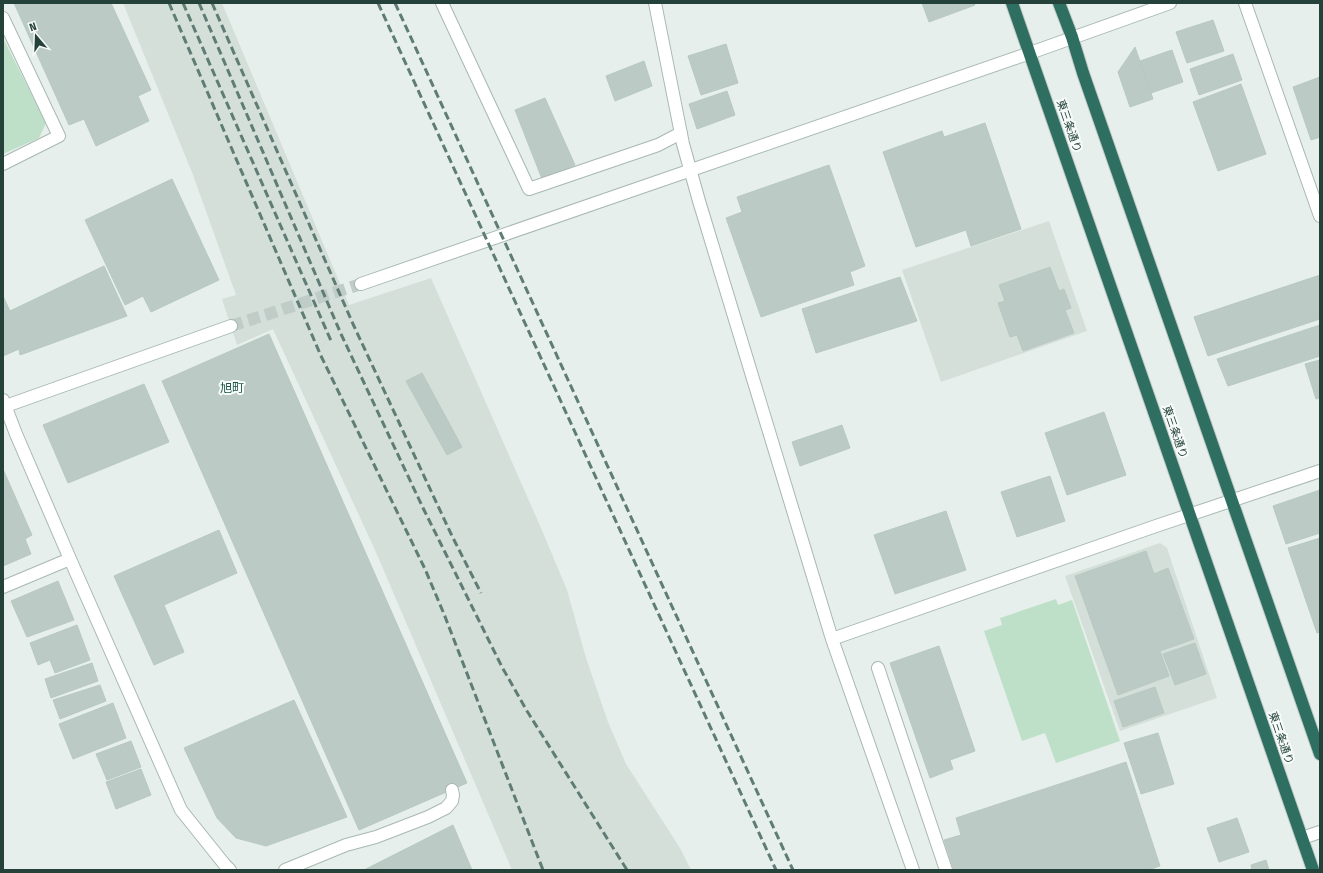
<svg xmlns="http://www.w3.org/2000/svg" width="1323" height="873" viewBox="0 0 1323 873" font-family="'Fira Sans Condensed','Noto Sans JP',sans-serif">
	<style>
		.built { fill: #d4dfda }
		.green { fill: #bfe0c8 }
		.building { fill: #bbcac4; stroke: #b8c9c2 }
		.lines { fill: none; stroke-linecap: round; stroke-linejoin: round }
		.minor-tunnel { stroke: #bfccc8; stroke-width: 12; stroke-dasharray: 12 6; stroke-linecap: butt }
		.minor-casing { stroke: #a8b8b2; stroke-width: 14 }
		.highway-casing { stroke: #c2cac8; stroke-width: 14 }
		.minor { stroke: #fff; stroke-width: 12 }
		.highway { stroke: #2f6f62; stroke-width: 12 }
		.rail { stroke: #5f7d75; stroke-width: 3; stroke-dasharray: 8 4; stroke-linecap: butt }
		.labels { text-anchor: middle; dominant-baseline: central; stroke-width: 4; stroke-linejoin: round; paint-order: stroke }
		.street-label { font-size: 11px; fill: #24423a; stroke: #f7fbf9 }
		.neighbourhood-label { font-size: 12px; fill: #1f5548; stroke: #f7fbf9 }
	</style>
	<rect width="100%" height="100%" fill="#e6efeb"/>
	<path class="built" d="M 123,3 L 222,3 L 349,305 L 431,278 L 541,528 L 567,590 L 586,658 L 608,722 L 626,764 L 680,848 L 691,870 L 512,870 L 375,550 L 273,329 L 237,345 L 222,299 L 236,295 L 193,175 Z
		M 1049,221 L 1087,331 L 941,382 L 902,270 Z
		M 1160,543 L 1167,548 L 1217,698 L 1120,731 L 1065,576 Z"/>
	<path class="green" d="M 3,38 L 46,123 L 39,138 L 3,154 Z
		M 1056,599 L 1058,605 L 1072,600 L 1120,741 L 1056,763 L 1045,733 L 1022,741 L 984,631 L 1002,625 L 1000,618 Z"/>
	<path class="building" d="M 14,3 L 111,3 L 151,90 L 138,96 L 149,121 L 96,146 L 84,119 L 69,125 Z
		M 922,3 L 974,3 L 975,5 L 929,22 Z
		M 1213,20 L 1224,51 L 1187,63 L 1176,32 Z
		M 726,44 L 738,83 L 701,95 L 688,56 Z
		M 1135,47 L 1153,99 L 1130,107 L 1118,72 Z
		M 1172,50 L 1183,82 L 1151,93 L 1140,61 Z
		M 1233,54 L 1242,80 L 1199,95 L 1190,69 Z
		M 644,61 L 652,86 L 615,101 L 606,76 Z
		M 1320,77 L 1320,137 L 1311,140 L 1293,87 Z
		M 1241,84 L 1266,154 L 1218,171 L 1193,102 Z
		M 727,91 L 735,115 L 697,129 L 689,104 Z
		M 545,98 L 575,165 L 542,179 L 515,110 Z
		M 985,123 L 1021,229 L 971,246 L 966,230 L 916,247 L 883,152 L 942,131 L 944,137 Z
		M 829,165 L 865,266 L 850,272 L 854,285 L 761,317 L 726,218 L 742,212 L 737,197 Z
		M 172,179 L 219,280 L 151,312 L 143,296 L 125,305 L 85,220 Z
		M 104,266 L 127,316 L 20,355 L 19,349 L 3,356 L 3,296 L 10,311 Z
		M 1050,267 L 1059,291 L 1064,289 L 1071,308 L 1065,310 L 1074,333 L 1023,351 L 1017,335 L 1010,337 L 998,303 L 1005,301 L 999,285 Z
		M 1320,275 L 1320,319 L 1208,356 L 1194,317 Z
		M 900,277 L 917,321 L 816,353 L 802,309 Z
		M 1320,325 L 1320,356 L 1228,386 L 1217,359 Z
		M 269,334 L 467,783 L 359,830 L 162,381 Z
		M 1320,360 L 1320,398 L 1316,399 L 1305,364 Z
		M 422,373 L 462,447 L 447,455 L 406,381 Z
		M 144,384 L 169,442 L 68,483 L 43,425 Z
		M 1104,412 L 1126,475 L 1067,495 L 1045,433 Z
		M 842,425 L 850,448 L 800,466 L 792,442 Z
		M 3,469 L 32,535 L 25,539 L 31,554 L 3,566 Z
		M 1050,476 L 1065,521 L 1017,537 L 1001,492 Z
		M 1320,490 L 1320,533 L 1286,544 L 1273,506 Z
		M 946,511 L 966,570 L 895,594 L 874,535 Z
		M 219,530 L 237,573 L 164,605 L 184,652 L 154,665 L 114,576 Z
		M 1320,538 L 1320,632 L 1317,633 L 1288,548 Z
		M 1146,551 L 1154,574 L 1168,568 L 1194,639 L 1160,651 L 1169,676 L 1118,695 L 1075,576 Z
		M 58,581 L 74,620 L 27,637 L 11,601 Z
		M 77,625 L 90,660 L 55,673 L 50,660 L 38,665 L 30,643 Z
		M 1195,643 L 1206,674 L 1175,685 L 1163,654 Z
		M 939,646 L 975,751 L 950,760 L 953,769 L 930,778 L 890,663 Z
		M 92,663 L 98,681 L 51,698 L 45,679 Z
		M 100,685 L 106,701 L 60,719 L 53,700 Z
		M 1155,687 L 1164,713 L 1123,727 L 1114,701 Z
		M 294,700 L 347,817 L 266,846 L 236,838 L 217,818 L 184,748 Z
		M 113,703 L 126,738 L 73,759 L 59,724 Z
		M 1158,733 L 1174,784 L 1141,794 L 1124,743 Z
		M 131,741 L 141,767 L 107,780 L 96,754 Z
		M 1126,762 L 1160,866 L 1148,870 L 954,870 L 944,840 L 961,835 L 956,818 Z
		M 141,769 L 151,795 L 116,809 L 106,782 Z
		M 1237,818 L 1249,852 L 1219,862 L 1207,828 Z
		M 453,825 L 472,870 L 364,870 Z
		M 1266,860 L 1269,870 L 1252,870 L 1251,865 Z"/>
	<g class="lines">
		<path class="minor-tunnel" d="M 231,326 L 361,284"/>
		<g class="minor-casing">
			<path id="minor" d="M 442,3 L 529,189 L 658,145 L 681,133
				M 655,3 L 683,144 L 699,201 L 832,639 L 913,870
				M 1245,3 L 1320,216
				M 3,18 L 59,136 L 3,164
				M 361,284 L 1030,53 L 1170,3
				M 3,400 L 16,434 L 70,559 L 181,810 L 225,865 L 230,870
				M 3,407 L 231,326
				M 3,587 L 70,559
				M 832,639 L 1156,526 L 1320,471
				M 878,668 L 946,870
				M 1302,838 L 1320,832
				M 285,870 L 346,845 L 376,837 L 428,817 L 446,808 L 452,801 L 453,795 L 452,790"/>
		</g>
		<g class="highway-casing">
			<path id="highway" d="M 1012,3 L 1313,870
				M 1059,3 L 1072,37 L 1083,73 L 1320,754"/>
		</g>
		<use href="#minor" class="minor"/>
		<use href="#highway" class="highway"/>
		<path class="rail" d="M 169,3 L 321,356 L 425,569 L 444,614 L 543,870
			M 183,3 L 332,343
			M 199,3 L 341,334 L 424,510 L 502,667 L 527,711 L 627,870
			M 212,3 L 353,324 L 452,536 L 481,593
			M 378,3 L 776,870
			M 395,3 L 793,870"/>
	</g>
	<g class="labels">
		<g class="street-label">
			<text transform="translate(1069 126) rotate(71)">東三条通り</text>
			<text transform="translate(1175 432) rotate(71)">東三条通り</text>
			<text transform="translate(1281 738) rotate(71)">東三条通り</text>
		</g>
		<g class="neighbourhood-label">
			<text x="232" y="388">旭町</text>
		</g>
	</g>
	<rect width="1323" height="873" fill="none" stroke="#24423a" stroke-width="8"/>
	<g transform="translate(36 36) rotate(341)" stroke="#f7fbf9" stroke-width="3" paint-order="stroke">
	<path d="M0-3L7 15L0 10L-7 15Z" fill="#24423a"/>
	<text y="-6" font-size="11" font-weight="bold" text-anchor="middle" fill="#24423a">N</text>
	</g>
</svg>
